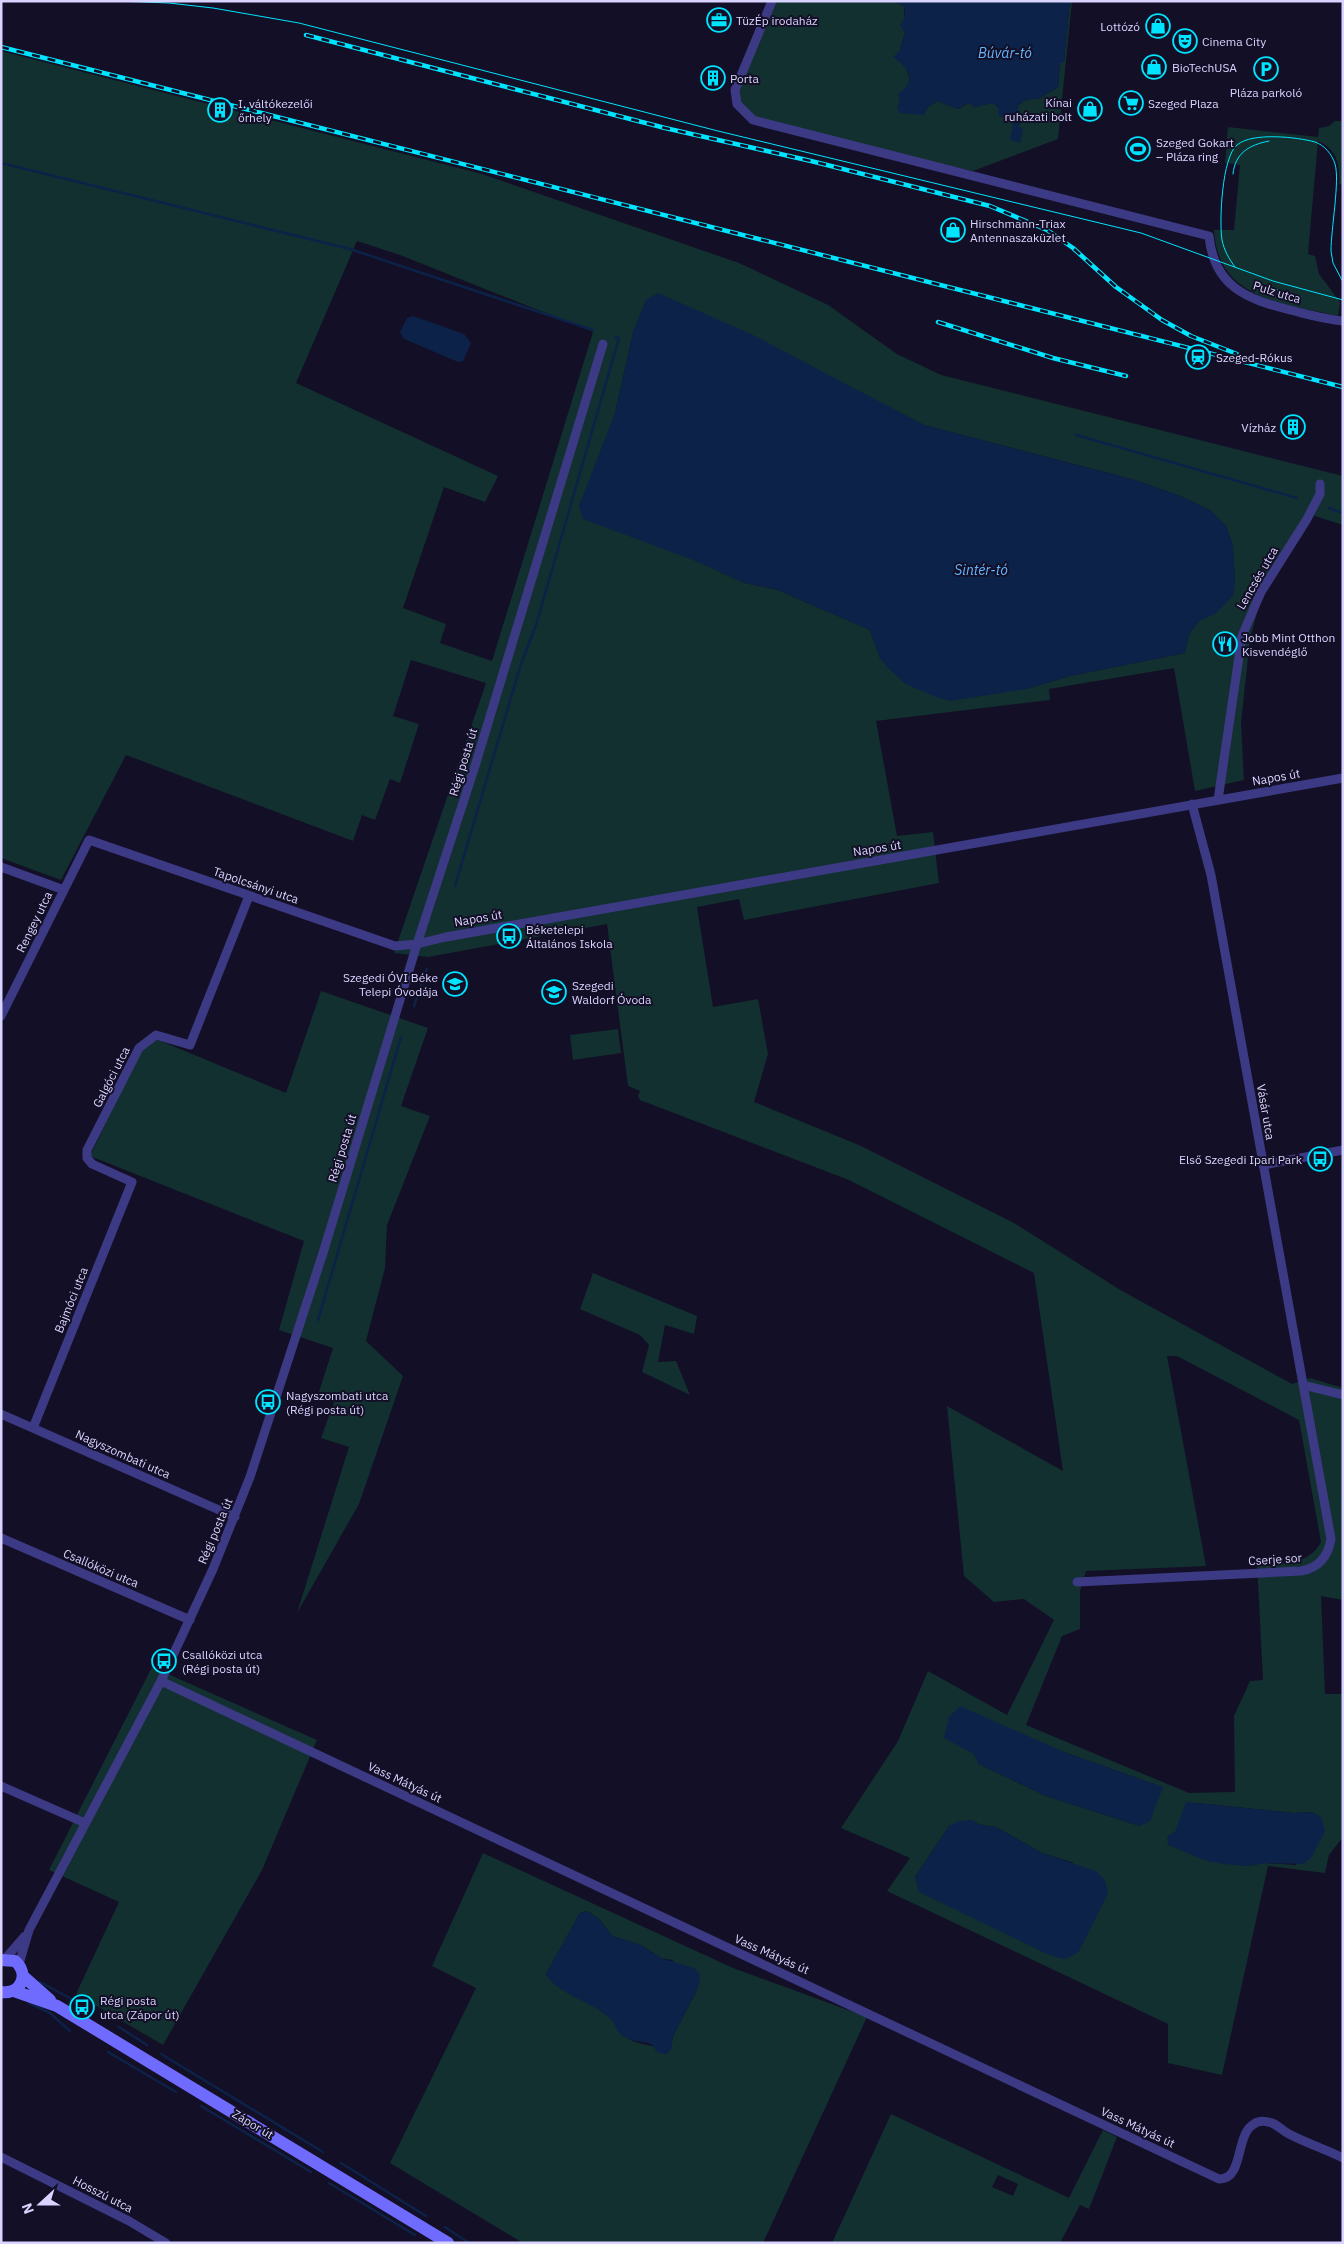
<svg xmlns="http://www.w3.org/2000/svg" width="1344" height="2244" viewBox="0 0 1344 2244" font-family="'IBM Plex Sans',sans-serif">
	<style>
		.green { fill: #12302f; fill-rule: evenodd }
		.water { fill: #0c2248 }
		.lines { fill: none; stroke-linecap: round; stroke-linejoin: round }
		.stream { stroke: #0c2248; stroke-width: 2.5 }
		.street { stroke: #3d3a85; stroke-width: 9 }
		.secondary { stroke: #6f6bff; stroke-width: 12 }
		.tram { stroke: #00e5ff; stroke-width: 1 }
		.rail-casing { stroke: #00e5ff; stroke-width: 4.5 }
		.rail { stroke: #130f26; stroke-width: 2.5; stroke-dasharray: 8; stroke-linecap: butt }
		.labels { text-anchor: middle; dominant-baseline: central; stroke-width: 4; stroke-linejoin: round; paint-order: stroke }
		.poi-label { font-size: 12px; fill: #d9d4ff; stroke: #130f26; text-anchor: start }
		.street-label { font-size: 12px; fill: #d9d4ff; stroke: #130f26 }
		.water-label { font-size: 14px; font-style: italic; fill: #62b6ff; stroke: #130f26 }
	</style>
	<rect width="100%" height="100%" fill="#130f26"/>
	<path class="green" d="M 772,1 L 893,1 L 904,6 L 905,33 L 900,50 L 910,79 L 906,88 L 929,106 L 938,101 L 958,109 L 969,103 L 975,107 L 992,103 C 1003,108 1007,122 1018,126 L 1023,121 L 1017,106 L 1026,100 L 1040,98 L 1058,87 L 1060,62 L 1064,61 L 1070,1 L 1072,1 L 1058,139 L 973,171 L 761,124 L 737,104 L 740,74 Z
		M 1,51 L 482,174 L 739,263 L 828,305 L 897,354 L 941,375 L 1343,476 L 1343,525 L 1312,515 L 1260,602 L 1250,639 L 1241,723 L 1244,780 L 1195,791 L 1174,668 L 1049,689 L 1050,700 L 876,721 L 897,836 L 933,832 L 939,883 L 744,920 L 739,899 L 697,907 L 713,1007 L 758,999 L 768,1054 L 754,1102 L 861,1146 L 1014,1223 L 1122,1291 L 1292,1384 L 1310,1378 L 1343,1388 L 1343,1600 L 1321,1596 L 1325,1694 L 1343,1694 L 1343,1837 L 1329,1855 L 1325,1873 L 1268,1866 L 1222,2075 L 1168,2063 L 1168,2024 L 887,1891 L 910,1858 L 841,1828 L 898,1741 L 928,1671 L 1007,1715 L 1054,1620 L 1024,1599 L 994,1602 L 964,1576 L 947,1406 L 1063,1471 L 1034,1273 L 849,1180 L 640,1100 L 638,1096 L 640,1091 L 628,1086 L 607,924 L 428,957 L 394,953 L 486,683 L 411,660 L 393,716 L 419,724 L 400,783 L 390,779 L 375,820 L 362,815 L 353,841 L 126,755 L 61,880 L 1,858 ZM 357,241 L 400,255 L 593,332 L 492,661 L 440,643 L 446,624 L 403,608 L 444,487 L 485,502 L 498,476 L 296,383 ZM 634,329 L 883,404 L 924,425 L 1135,480 L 1180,496 L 1210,510 L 1226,526 L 1233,546 L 1235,585 L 1199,621 L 1189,634 L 1185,653 L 1070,676 L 1026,689 L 906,684 L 880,658 L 870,630 L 778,590 L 745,583 L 694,560 L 615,413 ZM 1167,1356 L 1177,1356 L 1299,1420 L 1321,1542 C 1307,1567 1284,1562 1257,1563 L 1263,1680 L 1250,1681 L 1234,1716 L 1235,1792 L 1189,1793 L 1026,1725 L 1062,1636 L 1080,1629 L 1080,1591 L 1086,1571 L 1206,1566 ZM 1064,1752 L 1162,1787 L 1140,1826 L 1046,1796 L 979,1764 L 974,1754 ZM 1197,1803 L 1294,1813 L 1312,1812 L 1296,1865 L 1265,1863 L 1246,1866 L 1208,1861 L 1168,1837 L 1175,1832 ZM 971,1820 L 981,1825 L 996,1827 L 1042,1853 L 1074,1863 L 915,1877 L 949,1826 Z
		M 1335,121 L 1341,121 L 1343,124 L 1343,185 L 1339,184 C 1340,165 1337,149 1318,141 L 1308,254 L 1315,256 L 1319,274 L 1340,302 L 1338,316 C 1283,303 1218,300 1214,230 L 1234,230 L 1240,165 L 1225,163 L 1228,127 L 1318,137 L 1319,128 L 1329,126 Z
		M 321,991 L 428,1028 L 401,1106 L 430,1116 L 387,1225 L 385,1268 L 366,1341 L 403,1376 L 359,1504 L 297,1613 L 349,1447 L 321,1438 L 334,1402 L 318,1395 L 333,1348 L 279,1330 L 304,1241 L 90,1156 L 140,1051 L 156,1039 L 286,1093 Z
		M 618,1029 L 621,1053 L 573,1060 L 570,1035 Z
		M 593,1273 L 697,1316 L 694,1334 L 665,1325 L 658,1362 L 676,1361 L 690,1395 L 642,1372 L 649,1345 L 640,1335 L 580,1309 Z
		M 152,1667 L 317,1740 L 262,1870 L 163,2045 L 76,1994 L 119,1902 L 49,1870 Z
		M 483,1853 L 733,1968 L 867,2017 L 763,2243 L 523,2243 L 390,2163 L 476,1988 L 432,1966 ZM 587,1911 L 599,1919 L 612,1936 L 641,1945 L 661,1958 L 672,1960 L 697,1990 L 673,2036 L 671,2049 C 662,2048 639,2044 631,2040 C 622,2035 616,2023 609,2017 C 589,2000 566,1995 546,1974 L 580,1913 Z
		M 891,2114 L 1069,2198 L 1103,2130 L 1117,2137 L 1089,2209 L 1080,2205 L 1060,2243 L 832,2243 ZM 998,2175 L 1018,2184 L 1013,2196 L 992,2187 Z"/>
	<path class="water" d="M 1070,1 L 1064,62 L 1060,63 L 1058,87 L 1040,98 L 1026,100 L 1017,106 L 1023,121 L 1018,126 L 1023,129 L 1020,143 L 1010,140 L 1013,124 L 1009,118 L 999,116 L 998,106 L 992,103 L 975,107 L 968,103 L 958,109 L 938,101 L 929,106 L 924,115 L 900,113 L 897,107 L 900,101 L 898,94 C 918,80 909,68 893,57 L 900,50 L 905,33 L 900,25 L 905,16 L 904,6 L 893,1 Z
		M 658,293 L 751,334 L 924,425 L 1135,480 L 1180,496 L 1210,510 L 1226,526 L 1233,546 L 1235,585 L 1233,596 L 1215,614 L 1199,621 L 1189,634 L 1185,653 L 1070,676 L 1026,689 L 950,701 L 936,697 L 906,684 L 888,668 L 880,658 L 870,630 L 778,590 L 745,583 L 693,560 L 583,519 L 579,506 L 615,413 L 634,329 L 646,300 Z
		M 413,316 L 464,334 L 471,343 L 463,361 L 458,362 L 404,339 L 400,332 L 407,318 Z
		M 960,1706 L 1064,1752 L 1163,1787 L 1150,1821 L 1140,1826 L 1046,1796 L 979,1764 L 974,1754 L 944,1738 L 949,1717 Z
		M 1186,1802 L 1294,1813 L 1312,1812 L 1321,1817 L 1325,1831 L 1311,1858 L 1303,1864 L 1265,1863 L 1246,1866 L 1223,1864 L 1207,1861 L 1168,1845 L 1167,1837 L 1175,1832 Z
		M 971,1820 L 981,1825 L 996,1827 L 1042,1853 L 1096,1871 L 1105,1880 L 1108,1894 L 1079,1951 C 1066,1962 1060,1959 1045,1953 L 919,1892 L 915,1877 L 949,1826 L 959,1821 Z
		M 587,1911 L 599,1919 L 612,1936 L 641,1945 L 661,1958 L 694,1968 L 699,1973 L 700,1980 L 697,1990 L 673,2036 L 671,2049 L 667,2054 L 658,2053 L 651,2044 C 641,2041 629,2041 621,2035 C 616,2031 615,2023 610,2018 C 593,2002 558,1995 546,1974 L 580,1913 Z"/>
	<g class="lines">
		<path class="stream" d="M 1,163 L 350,249 L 593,330
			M 1076,435 L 1297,498
			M 1329,508 L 1343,513
			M 455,886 L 521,664 L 536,625 L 619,338 L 616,337
			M 414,1006 L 427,969
			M 318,1320 L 401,1037
			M 40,1982 L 79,2003
			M 29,2003 L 50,2013 L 70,2031
			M 119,2027 L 147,2045
			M 108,2052 L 176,2092
			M 161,2054 L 323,2152
			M 201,2106 L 311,2172
			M 341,2163 L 426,2216
			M 329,2183 L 415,2235
			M 445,2227 L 469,2243"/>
		<path class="street" d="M 772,1 L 735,90 L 737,104 L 753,120 L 1209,236 C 1214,287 1247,299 1290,310 C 1307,314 1325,319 1343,321
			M 1218,800 L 1242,636 L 1261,592 L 1307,519 L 1320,494 L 1320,484
			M 1,867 L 64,890
			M 1,1016 L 89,840 L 395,946 L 417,944 L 446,937 L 1343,778
			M 1263,1165 L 1343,1150
			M 1303,1385 L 1343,1395
			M 1,1414 L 235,1517
			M 33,1428 L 132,1182 L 92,1164 L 87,1158 L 87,1150 L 139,1048 L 156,1035 L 190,1045 L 249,896
			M 1,1538 L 190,1620
			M 1077,1582 L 1301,1571 C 1318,1568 1328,1557 1331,1539 L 1211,875 L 1192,804
			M 161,1681 L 1219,2179 C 1244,2180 1235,2134 1254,2124 C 1259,2120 1266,2121 1272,2123 C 1279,2126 1283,2131 1289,2134 C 1306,2143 1325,2149 1343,2158
			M 1,1786 L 85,1823
			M 5,1959 L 25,1936
			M 19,1964 L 29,1930 L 161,1681 L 213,1569 L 250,1477 L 323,1253 L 417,944 L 475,766 L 603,344
			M 1,2157 L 129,2221 L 166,2243"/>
		<path class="secondary" d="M 1,1960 L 15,1961 C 30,1974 21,1995 1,1992
			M 23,1976 L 50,2000
			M 14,1991 L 57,2006 L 448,2243"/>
		<path class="tram" d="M 118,1 L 169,3 L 213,8 L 299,23 L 718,131 L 1141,233 L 1273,281 L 1343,300
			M 1233,174 C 1235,153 1249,145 1269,141
			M 1235,267 C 1229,259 1224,250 1222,240 C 1219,221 1222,157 1237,145 C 1252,132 1297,137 1315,142 C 1324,145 1332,154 1335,164 C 1340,180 1331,229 1331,251 L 1333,263 L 1343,282
			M 1268,287 L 1301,297"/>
		<g class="rail-casing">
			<path id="rail" d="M 306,35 L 665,128 L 811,161 L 990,206 L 1047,230 L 1073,248 L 1116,287 L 1162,320 L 1191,336 L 1237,354
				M 1,47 L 1343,387
				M 938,322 L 1053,358 L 1126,376"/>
		</g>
		<use href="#rail" class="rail"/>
	</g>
	<defs>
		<g id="office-ring" transform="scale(1.25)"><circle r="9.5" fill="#130f26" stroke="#00e5ff" stroke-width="1.5"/><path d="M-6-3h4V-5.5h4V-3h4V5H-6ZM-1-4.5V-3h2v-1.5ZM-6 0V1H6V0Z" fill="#00e5ff"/></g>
		<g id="shop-ring" transform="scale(1.25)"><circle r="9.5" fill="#130f26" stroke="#00e5ff" stroke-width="1.5"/><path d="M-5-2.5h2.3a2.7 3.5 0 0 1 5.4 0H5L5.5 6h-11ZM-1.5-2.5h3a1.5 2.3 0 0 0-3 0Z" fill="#00e5ff"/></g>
		<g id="theatre-ring" transform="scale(1.25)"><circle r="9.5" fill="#130f26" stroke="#00e5ff" stroke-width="1.5"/><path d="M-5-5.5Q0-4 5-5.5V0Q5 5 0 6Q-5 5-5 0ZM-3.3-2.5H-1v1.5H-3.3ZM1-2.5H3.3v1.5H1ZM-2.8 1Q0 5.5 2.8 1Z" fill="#00e5ff"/></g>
		<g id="parking-ring" transform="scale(1.25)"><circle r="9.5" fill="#130f26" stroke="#00e5ff" stroke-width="1.5"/><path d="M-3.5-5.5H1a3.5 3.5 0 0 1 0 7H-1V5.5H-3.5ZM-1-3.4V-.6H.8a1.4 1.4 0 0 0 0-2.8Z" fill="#00e5ff"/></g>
		<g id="building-ring" transform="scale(1.25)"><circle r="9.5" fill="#130f26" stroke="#00e5ff" stroke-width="1.5"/><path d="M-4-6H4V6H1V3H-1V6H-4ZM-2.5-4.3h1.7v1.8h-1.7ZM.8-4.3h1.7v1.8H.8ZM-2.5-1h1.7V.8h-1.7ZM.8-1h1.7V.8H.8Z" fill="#00e5ff"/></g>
		<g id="supermarket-ring" transform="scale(1.25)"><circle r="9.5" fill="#130f26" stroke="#00e5ff" stroke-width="1.5"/><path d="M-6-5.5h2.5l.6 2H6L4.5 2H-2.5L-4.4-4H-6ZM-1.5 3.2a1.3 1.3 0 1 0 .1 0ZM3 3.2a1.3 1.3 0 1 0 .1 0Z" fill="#00e5ff"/></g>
		<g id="stadium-ring" transform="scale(1.25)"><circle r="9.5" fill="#130f26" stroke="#00e5ff" stroke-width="1.5"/><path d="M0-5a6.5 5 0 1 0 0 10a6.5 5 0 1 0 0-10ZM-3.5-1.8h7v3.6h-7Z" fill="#00e5ff"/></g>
		<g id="station-ring" transform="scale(1.25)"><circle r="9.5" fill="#130f26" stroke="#00e5ff" stroke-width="1.5"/><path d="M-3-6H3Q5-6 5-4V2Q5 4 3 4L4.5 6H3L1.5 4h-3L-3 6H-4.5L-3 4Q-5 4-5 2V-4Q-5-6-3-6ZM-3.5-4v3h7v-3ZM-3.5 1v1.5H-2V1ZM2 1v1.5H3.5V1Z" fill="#00e5ff"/></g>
		<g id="restaurant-ring" transform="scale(1.25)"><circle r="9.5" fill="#130f26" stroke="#00e5ff" stroke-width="1.5"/><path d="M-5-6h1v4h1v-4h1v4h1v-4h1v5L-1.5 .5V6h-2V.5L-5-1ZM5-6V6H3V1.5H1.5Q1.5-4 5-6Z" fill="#00e5ff"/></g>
		<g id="bus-ring" transform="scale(1.25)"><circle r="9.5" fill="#130f26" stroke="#00e5ff" stroke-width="1.5"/><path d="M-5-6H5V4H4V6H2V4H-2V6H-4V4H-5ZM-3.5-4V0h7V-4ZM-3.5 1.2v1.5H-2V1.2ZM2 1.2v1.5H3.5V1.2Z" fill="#00e5ff"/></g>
		<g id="school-ring" transform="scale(1.25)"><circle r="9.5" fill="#130f26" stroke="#00e5ff" stroke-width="1.5"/><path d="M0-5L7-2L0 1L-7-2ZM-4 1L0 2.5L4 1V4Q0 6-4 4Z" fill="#00e5ff"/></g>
	</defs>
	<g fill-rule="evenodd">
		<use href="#office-ring" x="719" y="20"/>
		<use href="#shop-ring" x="1158" y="26"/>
		<use href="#theatre-ring" x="1185" y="41"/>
		<use href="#shop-ring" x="1154" y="67"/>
		<use href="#parking-ring" x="1266" y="69"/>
		<use href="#building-ring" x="713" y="78"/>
		<use href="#supermarket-ring" x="1131" y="103"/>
		<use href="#shop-ring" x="1090" y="109"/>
		<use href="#building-ring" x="220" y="110"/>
		<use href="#stadium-ring" x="1138" y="149"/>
		<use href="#shop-ring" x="953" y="230"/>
		<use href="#station-ring" x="1198" y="357"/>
		<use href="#building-ring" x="1293" y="427"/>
		<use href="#restaurant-ring" x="1225" y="644"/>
		<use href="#bus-ring" x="509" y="936"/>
		<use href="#school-ring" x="455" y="984"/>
		<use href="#school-ring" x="554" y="992"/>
		<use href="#bus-ring" x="1320" y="1159"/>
		<use href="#bus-ring" x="268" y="1402"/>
		<use href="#bus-ring" x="164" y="1661"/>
		<use href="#bus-ring" x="82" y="2007"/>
	</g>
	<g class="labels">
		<g class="poi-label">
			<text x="736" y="20">TüzÉp irodaház</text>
			<text x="1140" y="26" text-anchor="end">Lottózó</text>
			<text x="1202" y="41">Cinema City</text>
			<text x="1172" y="67">BioTechUSA</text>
			<text x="730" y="78">Porta</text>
			<text x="1266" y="92" text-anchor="middle">Pláza parkoló</text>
			<text x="1072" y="102" text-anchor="end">Kínai<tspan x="1072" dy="14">ruházati bolt</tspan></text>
			<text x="238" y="103">I. váltókezelői<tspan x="238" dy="14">őrhely</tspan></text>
			<text x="1148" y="103">Szeged Plaza</text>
			<text x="1156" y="142">Szeged Gokart<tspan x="1156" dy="14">– Pláza ring</tspan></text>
			<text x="970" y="223">Hirschmann-Triax<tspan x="970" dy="14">Antennaszaküzlet</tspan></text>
			<text x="1216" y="357">Szeged-Rókus</text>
			<text x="1276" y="427" text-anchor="end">Vízház</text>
			<text x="1242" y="637">Jobb Mint Otthon<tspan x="1242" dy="14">Kisvendéglő</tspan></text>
			<text x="526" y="929">Béketelepi<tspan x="526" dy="14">Általános Iskola</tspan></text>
			<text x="438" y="977" text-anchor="end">Szegedi ÓVI Béke<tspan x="438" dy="14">Telepi Óvodája</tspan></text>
			<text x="572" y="985">Szegedi<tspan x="572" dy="14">Waldorf Óvoda</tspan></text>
			<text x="1302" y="1159" text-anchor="end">Első Szegedi Ipari Park</text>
			<text x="286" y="1395">Nagyszombati utca<tspan x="286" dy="14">(Régi posta út)</tspan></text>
			<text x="182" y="1654">Csallóközi utca<tspan x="182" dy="14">(Régi posta út)</tspan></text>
			<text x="100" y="2000">Régi posta<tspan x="100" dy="14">utca (Zápor út)</tspan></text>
		</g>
		<g class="street-label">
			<text transform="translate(1277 292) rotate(17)">Pulz utca</text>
			<text transform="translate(1257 578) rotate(-60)">Lencsés utca</text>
			<text transform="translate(463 762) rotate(-73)">Régi posta út</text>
			<text transform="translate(1276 777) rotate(-10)">Napos út</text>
			<text transform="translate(877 848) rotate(-9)">Napos út</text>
			<text transform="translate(256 885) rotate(19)">Tapolcsányi utca</text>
			<text transform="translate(478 918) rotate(-10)">Napos út</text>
			<text transform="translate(34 922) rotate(-64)">Rengey utca</text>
			<text transform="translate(111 1077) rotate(-63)">Galgóci utca</text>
			<text transform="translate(1266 1112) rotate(80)">Vásár utca</text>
			<text transform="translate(342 1148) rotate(-73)">Régi posta út</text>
			<text transform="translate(71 1300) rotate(-68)">Bajmóci utca</text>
			<text transform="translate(123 1454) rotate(24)">Nagyszombati utca</text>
			<text transform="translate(215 1531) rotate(-67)">Régi posta út</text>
			<text transform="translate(1275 1559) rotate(-4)">Cserje sor</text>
			<text transform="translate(101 1568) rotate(23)">Csallóközi utca</text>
			<text transform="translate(405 1782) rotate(25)">Vass Mátyás út</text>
			<text transform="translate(772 1954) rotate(24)">Vass Mátyás út</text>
			<text transform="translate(253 2124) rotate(31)">Zápor út</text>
			<text transform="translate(1138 2127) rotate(25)">Vass Mátyás út</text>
			<text transform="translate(103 2194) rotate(27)">Hosszú utca</text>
		</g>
		<g class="water-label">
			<text x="1005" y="53">Búvár-tó</text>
			<text x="981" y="570">Sintér-tó</text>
		</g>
	</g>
	<rect width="1344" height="2244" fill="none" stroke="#d9d4ff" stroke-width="5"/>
	<g transform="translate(40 2204) rotate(249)" stroke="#130f26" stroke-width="4" paint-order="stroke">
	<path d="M0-4L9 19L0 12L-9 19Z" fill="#d9d4ff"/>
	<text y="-8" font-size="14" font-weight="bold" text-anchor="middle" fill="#d9d4ff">N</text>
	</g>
</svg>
